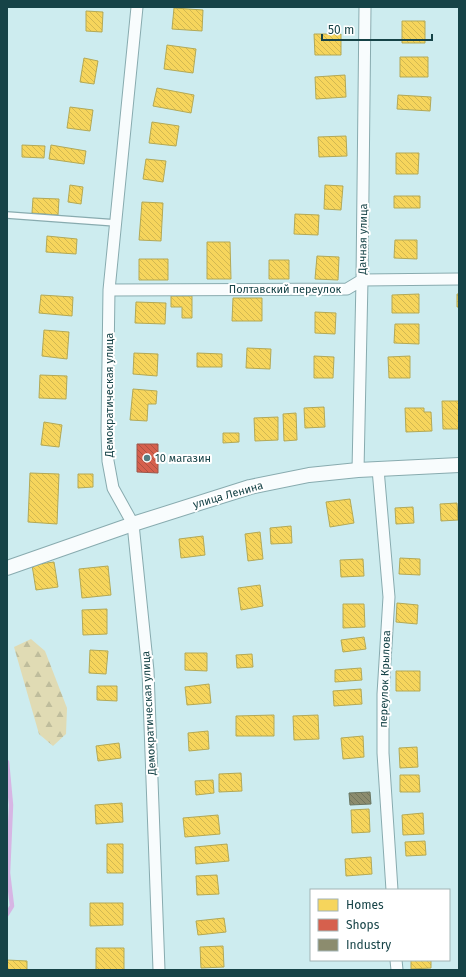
<svg xmlns="http://www.w3.org/2000/svg" width="466" height="977" viewBox="0 0 466 977" font-family="'Fira Sans',sans-serif">
	<style>
		.forest { fill: url(#forest-firs) }
		.homes { fill: url(#homes-back-hatch); stroke: #b3a956 }
		.shops { fill: url(#shops-back-hatch); stroke: #9c574b }
		.industry { fill: url(#industry-back-hatch); stroke: #697662 }
		.lines { fill: none; stroke-linecap: round; stroke-linejoin: round }
		.stream { stroke: #d7b5e4; stroke-width: 4.5 }
		.service-casing { stroke: #88abaf; stroke-width: 8 }
		.minor-casing { stroke: #88abaf; stroke-width: 13 }
		.tertiary-casing { stroke: #88abaf; stroke-width: 16 }
		.service { stroke: #f8fcfd; stroke-width: 5.5 }
		.minor { stroke: #f8fcfd; stroke-width: 11 }
		.tertiary { stroke: #f8fcfd; stroke-width: 14 }
		.poi-dot { fill: #567e82; stroke: #fff; stroke-width: 1.5 }
		.labels { text-anchor: middle; dominant-baseline: central; stroke-width: 4; stroke-linejoin: round; paint-order: stroke }
		.street-label { font-size: 11px; fill: #164347; stroke: #fff }
		.poi-label { font-size: 11px; fill: #164347; stroke: #fff; text-anchor: start }
	</style>
	<defs>
		<pattern id="forest-firs" width="22" height="20" patternUnits="userSpaceOnUse"><rect width="22" height="20" fill="#e0dbb4"/><path d="M5 1l3.5 6h-7zM16 11l3.5 6h-7z" fill="#bfbd9c"/></pattern>
		<pattern id="homes-back-hatch" width="6" height="6" patternUnits="userSpaceOnUse"><rect width="6" height="6" fill="#f6d55c"/><path d="M-1 5l2 2M0 0l6 6M5-1l2 2" fill="none" stroke="#d2b851"/></pattern>
		<pattern id="shops-back-hatch" width="6" height="6" patternUnits="userSpaceOnUse"><rect width="6" height="6" fill="#d6604d"/><path d="M-1 5l2 2M0 0l6 6M5-1l2 2" fill="none" stroke="#ad5142"/></pattern>
		<pattern id="industry-back-hatch" width="6" height="6" patternUnits="userSpaceOnUse"><rect width="6" height="6" fill="#8c8c6e"/><path d="M-1 5l2 2M0 0l6 6M5-1l2 2" fill="none" stroke="#71745c"/></pattern>
	</defs>
	<rect width="100%" height="100%" fill="#cdecef"/>
	<path class="forest" d="M 31,639 L 45,651 L 67,708 L 66,734 L 53,746 L 39,734 L 14,647 Z"/>
	<path class="homes" d="M 174,8 L 203,10 L 202,31 L 172,29 Z
		M 86,11 L 103,12 L 102,32 L 86,31 Z
		M 402,21 L 425,21 L 425,43 L 402,43 Z
		M 314,34 L 341,34 L 341,55 L 315,55 Z
		M 167,45 L 196,49 L 193,73 L 164,69 Z
		M 400,57 L 428,57 L 428,77 L 400,77 Z
		M 84,58 L 98,61 L 94,84 L 80,82 Z
		M 345,75 L 346,97 L 316,99 L 315,77 Z
		M 157,88 L 194,95 L 191,113 L 153,106 Z
		M 398,95 L 431,97 L 430,111 L 397,109 Z
		M 70,107 L 93,110 L 90,131 L 67,128 Z
		M 152,122 L 179,126 L 176,146 L 149,143 Z
		M 346,136 L 347,156 L 319,157 L 318,137 Z
		M 22,145 L 45,146 L 44,158 L 22,157 Z
		M 51,145 L 86,151 L 84,164 L 49,159 Z
		M 396,153 L 419,153 L 418,174 L 396,174 Z
		M 146,159 L 166,161 L 163,182 L 143,179 Z
		M 70,185 L 83,187 L 81,204 L 68,202 Z
		M 325,185 L 343,186 L 341,210 L 324,209 Z
		M 394,196 L 420,196 L 420,208 L 394,208 Z
		M 33,198 L 59,199 L 58,215 L 32,213 Z
		M 142,202 L 163,203 L 161,241 L 139,240 Z
		M 295,214 L 319,215 L 318,235 L 294,234 Z
		M 47,236 L 77,239 L 76,254 L 46,252 Z
		M 395,240 L 417,240 L 417,259 L 394,258 Z
		M 207,242 L 230,242 L 231,279 L 207,279 Z
		M 317,256 L 339,257 L 338,280 L 315,279 Z
		M 139,259 L 168,259 L 168,280 L 139,280 Z
		M 269,260 L 289,260 L 289,279 L 269,279 Z
		M 419,294 L 419,313 L 392,313 L 392,295 Z
		M 457,294 L 459,294 L 459,307 L 457,307 Z
		M 41,295 L 73,297 L 72,316 L 39,313 Z
		M 171,296 L 192,296 L 192,318 L 182,318 L 182,307 L 171,307 Z
		M 233,298 L 262,298 L 262,321 L 232,321 Z
		M 136,302 L 166,303 L 165,324 L 135,323 Z
		M 315,312 L 336,313 L 335,334 L 315,333 Z
		M 395,324 L 419,324 L 419,344 L 394,343 Z
		M 44,330 L 69,332 L 67,359 L 42,356 Z
		M 247,348 L 271,349 L 270,369 L 246,368 Z
		M 134,353 L 158,354 L 157,376 L 133,374 Z
		M 197,353 L 222,354 L 222,367 L 197,367 Z
		M 314,356 L 334,357 L 333,378 L 314,378 Z
		M 410,356 L 410,378 L 389,378 L 388,357 Z
		M 40,375 L 67,376 L 66,399 L 39,398 Z
		M 133,389 L 157,391 L 156,404 L 148,404 L 147,421 L 130,420 Z
		M 442,401 L 459,401 L 459,429 L 443,429 Z
		M 324,407 L 325,427 L 305,428 L 304,408 Z
		M 405,408 L 424,408 L 424,412 L 431,412 L 432,431 L 406,432 Z
		M 296,413 L 297,440 L 284,441 L 283,414 Z
		M 278,417 L 278,440 L 255,441 L 254,418 Z
		M 44,422 L 62,425 L 59,447 L 41,445 Z
		M 223,433 L 239,433 L 239,442 L 223,443 Z
		M 30,473 L 59,474 L 57,524 L 28,522 Z
		M 78,474 L 93,474 L 93,487 L 78,488 Z
		M 350,499 L 354,523 L 330,527 L 326,502 Z
		M 457,503 L 458,520 L 441,521 L 440,504 Z
		M 413,507 L 414,523 L 396,524 L 395,508 Z
		M 291,526 L 292,543 L 271,544 L 270,528 Z
		M 260,532 L 263,559 L 248,561 L 245,534 Z
		M 203,536 L 205,555 L 181,558 L 179,539 Z
		M 400,558 L 420,559 L 420,575 L 399,574 Z
		M 363,559 L 364,576 L 341,577 L 340,560 Z
		M 54,562 L 58,587 L 36,590 L 32,565 Z
		M 108,566 L 111,595 L 82,598 L 79,569 Z
		M 260,585 L 263,606 L 241,610 L 238,588 Z
		M 397,603 L 418,605 L 417,624 L 396,622 Z
		M 343,604 L 364,604 L 365,627 L 343,628 Z
		M 107,609 L 107,634 L 83,635 L 82,610 Z
		M 364,637 L 366,649 L 343,652 L 341,640 Z
		M 90,650 L 108,651 L 106,674 L 89,673 Z
		M 185,653 L 207,653 L 207,671 L 185,670 Z
		M 252,654 L 253,667 L 237,668 L 236,655 Z
		M 361,668 L 362,680 L 335,682 L 335,670 Z
		M 396,671 L 420,671 L 420,691 L 396,691 Z
		M 209,684 L 211,703 L 187,705 L 185,687 Z
		M 97,686 L 117,686 L 117,701 L 97,700 Z
		M 361,689 L 362,704 L 334,706 L 333,691 Z
		M 274,715 L 274,736 L 236,736 L 236,716 Z
		M 318,715 L 319,739 L 294,740 L 293,716 Z
		M 208,731 L 209,749 L 189,751 L 188,733 Z
		M 363,736 L 364,757 L 343,759 L 341,738 Z
		M 119,743 L 121,758 L 98,761 L 96,746 Z
		M 417,747 L 418,767 L 400,768 L 399,748 Z
		M 241,773 L 242,791 L 219,792 L 219,774 Z
		M 400,775 L 419,775 L 420,792 L 400,792 Z
		M 213,780 L 214,793 L 196,795 L 195,781 Z
		M 122,803 L 123,822 L 96,824 L 95,805 Z
		M 369,809 L 370,832 L 352,833 L 351,810 Z
		M 423,813 L 424,834 L 403,835 L 402,815 Z
		M 218,815 L 220,834 L 185,837 L 183,818 Z
		M 425,841 L 426,855 L 406,856 L 405,842 Z
		M 107,844 L 123,844 L 123,873 L 107,873 Z
		M 227,844 L 229,861 L 196,864 L 195,847 Z
		M 371,857 L 372,874 L 346,876 L 345,859 Z
		M 217,875 L 219,894 L 197,895 L 196,876 Z
		M 90,903 L 123,903 L 123,925 L 90,926 Z
		M 224,918 L 226,932 L 198,935 L 196,921 Z
		M 223,946 L 224,967 L 201,968 L 200,947 Z
		M 96,948 L 124,948 L 124,970 L 96,970 Z
		M 7,960 L 27,961 L 27,970 L 7,970 Z
		M 411,960 L 431,960 L 431,968 L 411,969 Z"/>
	<path class="shops" d="M 137,444 L 158,444 L 158,473 L 137,472 Z"/>
	<path class="industry" d="M 370,792 L 371,804 L 350,805 L 349,793 Z"/>
	<g class="lines">
		<path class="stream" d="M 7,762 L 11,805 L 8,873 L 12,906 L 7,914"/>
		<g class="service-casing">
			<path id="service" d="M 7,215 L 116,223"/>
		</g>
		<g class="minor-casing">
			<path id="minor" d="M 137,7 L 109,290 L 107,431 L 108,461 L 113,488 L 133,524 L 148,671 L 159,970
				M 109,290 L 347,289 L 362,280 L 459,279
				M 378,469 L 389,597 L 383,694 L 383,753 L 392,890
				M 358,470 L 362,280 L 365,7
				M 396,960 L 397,970"/>
		</g>
		<g class="tertiary-casing">
			<path id="tertiary" d="M 7,568 L 133,524 L 250,487 L 309,475 L 358,470 L 459,465"/>
		</g>
		<use href="#service" class="service"/>
		<use href="#minor" class="minor"/>
		<use href="#tertiary" class="tertiary"/>
	</g>
	<circle class="poi-dot" cx="147" cy="458" r="4"/>
	<g class="labels">
		<g class="street-label">
			<text transform="translate(363 239) rotate(-89)">Дачная улица</text>
			<text x="285" y="289">Полтавский переулок</text>
			<text transform="translate(109 395) rotate(-90)">Демократическая улица</text>
			<text transform="translate(228 495) rotate(-16)">улица Ленина</text>
			<text transform="translate(385 679) rotate(-88)">переулок Крылова</text>
			<text transform="translate(149 713) rotate(-93)">Демократическая улица</text>
		</g>
		<g class="poi-label">
			<text x="155" y="458">10 магазин</text>
		</g>
	</g>
	<rect width="466" height="977" fill="none" stroke="#164347" stroke-width="16"/>
	<rect x="310" y="889" width="140" height="72" fill="#ffffff" stroke="#a2b4b5"/>
	<rect x="318" y="899" width="20" height="12" fill="#f6d55c" stroke="#a2b4b5"/>
	<text x="346" y="909" font-size="12" fill="#164347">Homes</text>
	<rect x="318" y="919" width="20" height="12" fill="#d6604d" stroke="#a2b4b5"/>
	<text x="346" y="929" font-size="12" fill="#164347">Shops</text>
	<rect x="318" y="939" width="20" height="12" fill="#8c8c6e" stroke="#a2b4b5"/>
	<text x="346" y="949" font-size="12" fill="#164347">Industry</text>
	<path d="M322 34v6h110v-6" fill="none" stroke="#164347" stroke-width="2"/>
	<text x="328" y="34" font-size="12" fill="#164347" stroke="#ffffff" stroke-width="3" paint-order="stroke">50 m</text>
</svg>
